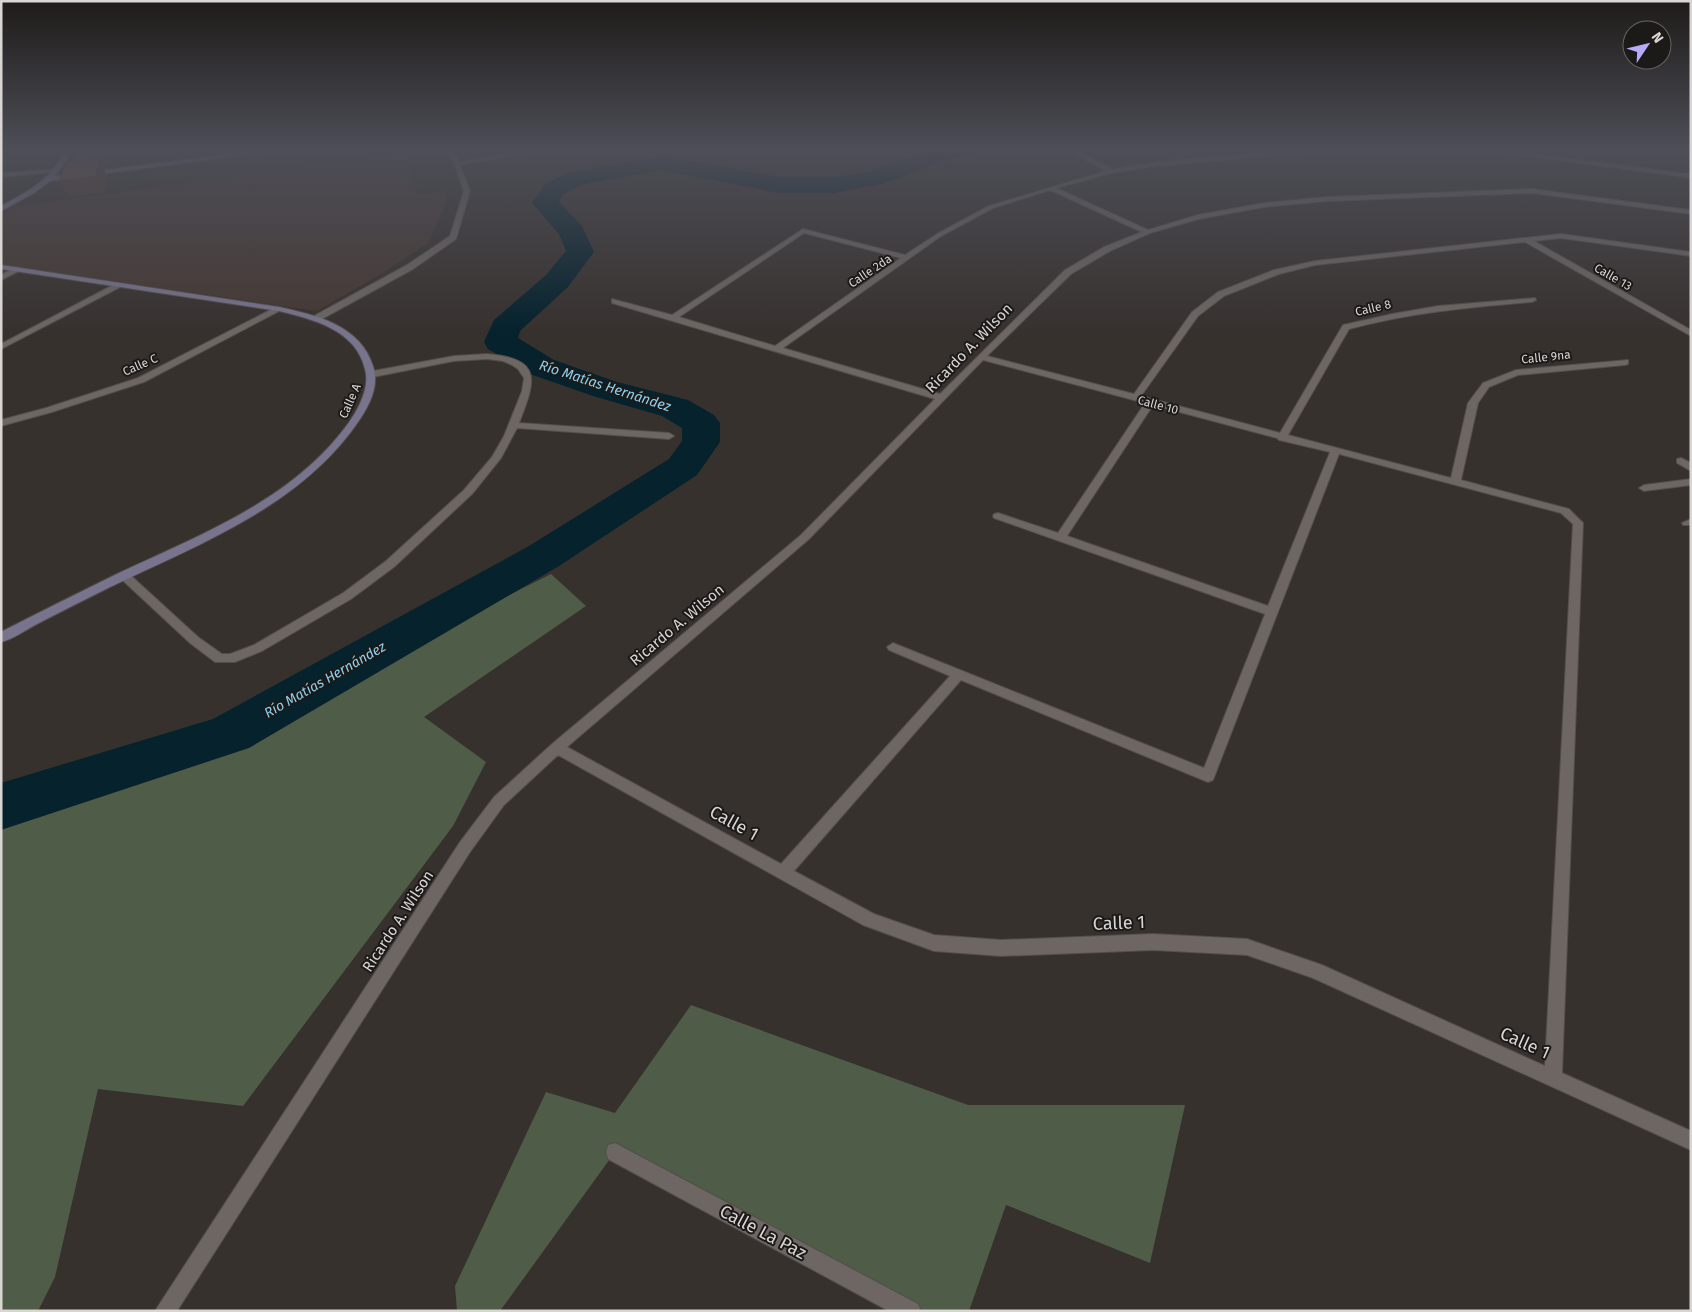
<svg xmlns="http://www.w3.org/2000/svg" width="1692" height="1312" viewBox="0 0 1692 1312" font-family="'Fira Sans',sans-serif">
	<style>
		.built { fill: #453833 }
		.green { fill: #4f5c47 }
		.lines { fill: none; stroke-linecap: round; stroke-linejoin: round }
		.river { fill: #05222d; fill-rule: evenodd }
		.lane-casing { stroke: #524e4b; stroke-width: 2 }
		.street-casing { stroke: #524e4b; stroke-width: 2 }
		.secondary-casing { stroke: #524e4b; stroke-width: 2 }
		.lane { fill: #6d6663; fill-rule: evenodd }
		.street { fill: #6d6663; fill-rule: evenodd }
		.secondary { fill: #78748d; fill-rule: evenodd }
		.shaded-wall { fill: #4d372c }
		.building { fill: #6e4e3f; stroke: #4d372c }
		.labels { text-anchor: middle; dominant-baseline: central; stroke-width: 4; stroke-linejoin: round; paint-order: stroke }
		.far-street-label { font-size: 12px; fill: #d9d5d3; stroke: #1c1a18 }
		.far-water-label { font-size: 14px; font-style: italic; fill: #8cd0ee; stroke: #1c1a18 }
		.street-label { font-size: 15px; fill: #d9d5d3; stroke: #1c1a18 }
		.near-street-label { font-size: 18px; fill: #d9d5d3; stroke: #1c1a18 }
	</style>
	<rect width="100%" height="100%" fill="#37312e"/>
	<path class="built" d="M 406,154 L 418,194 L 446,191 L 447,201 L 428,243 L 383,273 L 317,311 L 1,264 L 1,214 L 15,206 Z"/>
	<path class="green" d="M 551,574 L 586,606 L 424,717 L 486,762 L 453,826 L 243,1106 L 98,1089 L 55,1277 L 38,1311 L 1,1311 L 2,805 L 230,734 Z
		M 691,1005 L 968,1105 L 1185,1105 L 1150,1263 L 1006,1205 L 969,1311 L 922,1311 L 615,1152 L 500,1311 L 457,1311 L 455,1286 L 546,1092 L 615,1113 Z"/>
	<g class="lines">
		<path class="river" d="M 937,148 L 979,148 L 976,153 L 946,160 L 882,184 L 834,193 L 779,193 L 662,170 L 584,184 L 563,194 L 559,202 L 582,226 L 594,252 L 568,287 L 520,331 L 518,338 L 554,360 L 617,382 L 688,400 L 714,415 L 720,423 L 720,442 L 697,475 L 559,566 L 249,748 L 1,830 L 1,783 L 213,719 L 529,546 L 669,459 L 682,441 L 682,428 L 662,416 L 593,396 L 530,374 L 488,349 L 484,342 L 494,320 L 546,275 L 566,251 L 559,234 L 532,203 L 545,184 L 568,173 L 662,156 L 779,177 L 834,177 L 868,172 Z"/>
		<g class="lane-casing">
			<path id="lane" d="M 1691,479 L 1691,485 L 1644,491 L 1639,488 L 1644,485 Z
				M 1691,519 L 1691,525 L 1683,525 L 1682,523 Z"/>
		</g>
		<g class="street-casing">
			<path id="street" d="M 448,148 L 454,148 L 459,162 L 540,148 L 555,148 L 460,165 L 470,191 L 456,239 L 413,269 L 320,320 L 314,320 L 314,316 L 407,265 L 450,236 L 464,191 Z
				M 790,148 L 799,148 L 805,152 L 800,153 Z
				M 1071,148 L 1113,169 L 1157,162 L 1257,153 L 1329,148 L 1362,148 L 1157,166 L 1112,173 L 1056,188 L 1148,230 L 1198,215 L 1264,203 L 1327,197 L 1532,189 L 1691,210 L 1691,214 L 1532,193 L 1327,201 L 1264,207 L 1199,219 L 1150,233 L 1110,251 L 1071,274 L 987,356 L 1134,394 L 1192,312 L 1218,292 L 1274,270 L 1315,261 L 1561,234 L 1691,252 L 1691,256 L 1561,238 L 1534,241 L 1691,330 L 1691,336 L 1525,242 L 1315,265 L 1279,274 L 1224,296 L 1198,316 L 1141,396 L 1280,433 L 1343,325 L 1392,314 L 1438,306 L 1535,298 L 1536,300 L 1532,302 C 1470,307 1409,313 1349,329 L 1288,435 L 1451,478 L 1468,403 L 1483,383 L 1516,370 L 1628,360 L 1628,364 L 1625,365 L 1518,375 L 1489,387 L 1478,403 L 1461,480 L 1569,509 L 1583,523 L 1562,1073 L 1691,1131 L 1691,1150 L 1313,978 L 1247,955 L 1153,950 L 1001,956 L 934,951 L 863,925 L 558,755 L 504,805 L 470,852 L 177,1311 L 155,1311 L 460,842 L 494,797 L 552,744 L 801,535 L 935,399 L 612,303 L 612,299 L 672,315 L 803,229 L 905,255 L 937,234 L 989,206 L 1106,171 L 1069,151 L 1069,149 ZM 1050,190 L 1142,232 L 1104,247 L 1065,270 L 940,394 L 783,348 L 941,236 L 993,208 ZM 804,233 L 901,258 L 775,346 L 679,317 ZM 983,360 L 1145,403 L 1058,533 L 998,513 L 994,514 L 993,516 L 994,518 L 1265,614 L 1204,768 L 893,643 L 887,647 L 889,650 L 950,676 L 781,864 L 567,747 L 809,539 ZM 1153,405 L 1277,438 L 1279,440 L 1330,452 L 1268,606 L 1067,536 ZM 1339,454 L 1561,513 L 1573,524 L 1545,1066 L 1322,965 L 1247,939 L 1153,934 L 1001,940 L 934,935 L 874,914 L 794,871 L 961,680 L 1203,780 L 1208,782 L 1213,780 Z
				M 1465,148 L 1484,148 L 1691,174 L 1691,178 Z
				M 59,169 L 57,172 L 1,177 L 1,173 Z
				M 16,267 L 23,269 L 1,280 L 1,275 Z
				M 117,283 L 124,285 L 1,349 L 1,344 Z
				M 276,307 L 283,309 L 144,382 L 52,412 L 1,426 L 1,420 L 46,408 L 138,378 Z
				M 487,354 C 543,359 536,380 519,423 L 669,433 L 674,436 L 669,439 L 517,428 L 501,458 L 472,494 L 394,567 L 351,599 L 262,651 L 235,662 L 215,662 L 190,643 L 118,576 L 120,573 L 128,573 L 198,637 L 222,654 L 230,654 L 254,645 L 343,593 L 386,561 L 464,490 L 492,457 L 504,436 L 522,391 L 524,378 L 518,369 L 512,365 L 503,361 L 487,359 L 454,361 L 373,377 L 369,374 L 373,371 L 454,356 Z
				M 1681,458 L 1691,463 L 1691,471 L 1677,463 L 1677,459 Z
				M 615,1143 L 918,1304 L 921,1311 L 889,1311 L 608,1159 L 606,1152 L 608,1145 Z"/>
		</g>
		<g class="secondary-casing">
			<path id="secondary" d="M 65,148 L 71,148 L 68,158 L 55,176 L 279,148 L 298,148 L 50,181 L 34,193 L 1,211 L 1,206 C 27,192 55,178 65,148 Z
				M 1,265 L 279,307 C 316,315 360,325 373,366 C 380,386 369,406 358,422 C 299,508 196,545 106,589 C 82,601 58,613 35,625 C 24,631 13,639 1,642 L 1,632 C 40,612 80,592 119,573 C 202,534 295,499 350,421 C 360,406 370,387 365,369 C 356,330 313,319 279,311 L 1,269 Z"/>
		</g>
		<use href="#lane" class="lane"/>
		<use href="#street" class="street"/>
		<use href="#secondary" class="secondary"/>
	</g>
	<path class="shaded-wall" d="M 104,148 L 109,158 L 108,167 L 103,168 L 107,175 L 105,192 L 69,197 L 59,181 L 78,171 L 72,160 Z"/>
	<path class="building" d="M 100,148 L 104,148 L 102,157 L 72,160 L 76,151 Z
		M 99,159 L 96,176 L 59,181 L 66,163 Z"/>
	<linearGradient id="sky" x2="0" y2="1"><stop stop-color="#1e1b19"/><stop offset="0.45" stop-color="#4d4e57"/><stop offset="1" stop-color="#4d4e57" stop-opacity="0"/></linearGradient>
	<rect width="1692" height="332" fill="url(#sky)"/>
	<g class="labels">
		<g class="far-street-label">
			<text transform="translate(870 271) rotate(-34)">Calle 2da</text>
			<text transform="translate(1613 277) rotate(30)">Calle 13</text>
			<text transform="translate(1373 308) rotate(-13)">Calle 8</text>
			<text transform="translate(1546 357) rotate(-6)">Calle 9na</text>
			<text transform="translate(140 365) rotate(-24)">Calle C</text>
			<text transform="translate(350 401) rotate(-66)">Calle A</text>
			<text transform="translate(1158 405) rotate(15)">Calle 10</text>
		</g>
		<g class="far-water-label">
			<text transform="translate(605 386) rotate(18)">Río Matías Hernández</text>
			<text transform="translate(325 680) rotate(-30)">Río Matías Hernández</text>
		</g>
		<g class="street-label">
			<text transform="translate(969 348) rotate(-46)">Ricardo A. Wilson</text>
			<text transform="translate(677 625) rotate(-40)">Ricardo A. Wilson</text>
			<text transform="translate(398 921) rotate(-57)">Ricardo A. Wilson</text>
		</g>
		<g class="near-street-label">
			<text transform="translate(734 823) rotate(29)">Calle 1</text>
			<text transform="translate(1119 923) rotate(-2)">Calle 1</text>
			<text transform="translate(1525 1043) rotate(24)">Calle 1</text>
			<text transform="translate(763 1232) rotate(28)">Calle La Paz</text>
		</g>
	</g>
	<rect width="1692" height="1312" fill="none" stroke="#d9d5d3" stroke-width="5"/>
	<g transform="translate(1647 45) rotate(55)"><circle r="24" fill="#1c1a18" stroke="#686563"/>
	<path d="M0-4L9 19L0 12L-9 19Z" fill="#b7abf8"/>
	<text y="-8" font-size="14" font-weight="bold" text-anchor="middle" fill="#d9d5d3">N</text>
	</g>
</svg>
